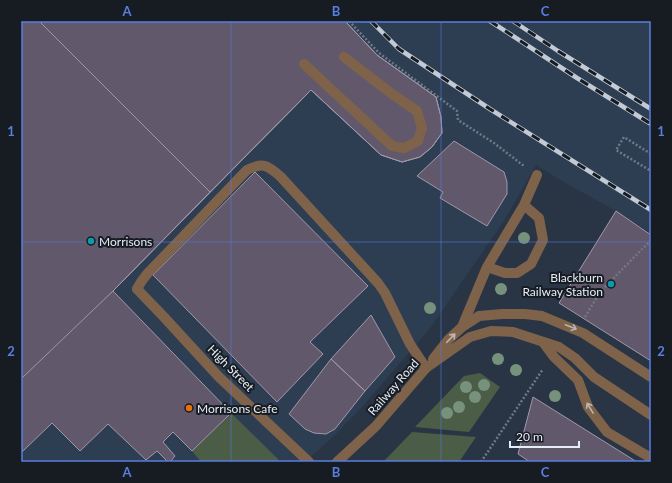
<svg xmlns="http://www.w3.org/2000/svg" width="672" height="483" viewBox="0 0 672 483" font-family="Lato,sans-serif">
	<style>
		.built { fill: #2e3e52 }
		.green { fill: #4b5d46 }
		.building { fill: #62586b; stroke: #a197ab }
		.lines { fill: none; stroke-linecap: round; stroke-linejoin: round }
		.path { stroke: #6f7986; stroke-width: 2.5; stroke-dasharray: 2 2; stroke-linecap: butt }
		.lane { stroke: #7f624a; stroke-width: 10 }
		.street { stroke: #7f624a; stroke-width: 10 }
		.rail-casing { stroke: #c1cad5; stroke-width: 4.5 }
		.rail { stroke: #171c23; stroke-width: 3; stroke-dasharray: 9; stroke-linecap: butt }
		.tree { fill: #76927c }
		.oneway { stroke: #bcb5b2 }
		.grid { fill: none; stroke: #597ee1; stroke-width: 1; stroke-opacity: 0.55 }
		.culture-dot { fill: #0f9aa8; stroke: #171c23; stroke-width: 1.5 }
		.food-dot { fill: #e8710a; stroke: #171c23; stroke-width: 1.5 }
		.labels { text-anchor: middle; dominant-baseline: central; stroke-width: 4; stroke-linejoin: round; paint-order: stroke }
		.poi-label { font-size: 12px; fill: #e5edf7; stroke: #171c23; text-anchor: start }
		.street-label { font-size: 12px; fill: #e5edf7; stroke: #171c23 }
		.neatline { fill: none; stroke: #597ee1; stroke-width: 1.5 }
		.grid-label { font-size: 13px; text-anchor: middle; font-weight: bold; fill: #597ee1 }
	</style>
	<rect width="100%" height="100%" fill="#293544"/>
	<path class="built" d="M 21,21 L 651,21 L 651,233 L 616,211 L 562,181 L 536,165 L 505,219 L 431,327 L 362,407 L 337,433 L 305,462 L 21,462 Z"/>
	<path class="green" d="M 480,373 L 500,387 L 469,432 L 415,427 L 464,376 Z
		M 231,413 L 278,459 L 278,462 L 201,462 L 192,451 Z
		M 412,432 L 476,437 L 459,462 L 383,462 Z"/>
	<path class="building" d="M 21,21 L 39,21 L 210,192 L 113,291 L 21,379 Z
		M 21,21 L 345,21 L 377,55 L 436,97 L 441,117 L 442,133 L 432,147 L 420,157 L 402,162 L 381,155 L 311,90 L 113,291 L 231,413 L 192,451 L 173,432 L 163,442 L 175,456 L 170,462 L 168,462 L 157,451 L 146,460 L 108,424 L 80,451 L 52,423 L 21,453 Z
		M 39,21 L 345,21 L 377,55 L 436,97 L 441,117 L 442,133 L 432,147 L 420,157 L 402,162 L 381,155 L 311,90 L 210,192 Z
		M 454,141 L 504,172 L 507,182 L 507,194 L 487,226 L 440,198 L 443,192 L 417,176 Z
		M 255,172 L 368,286 L 310,342 L 323,354 L 277,402 L 153,275 Z
		M 616,211 L 651,235 L 651,361 L 559,303 Z
		M 371,315 L 395,357 L 365,391 L 331,359 Z
		M 331,359 L 365,391 L 335,429 L 326,434 L 314,433 L 305,429 L 289,414 Z
		M 533,397 L 637,462 L 530,462 L 518,454 Z"/>
	<g class="lines">
		<path class="path" d="M 349,21 L 379,53 L 457,111 L 458,120 L 494,143 L 524,166
			M 651,154 L 624,137 L 616,150 L 651,171
			M 585,317 L 600,292 L 651,240
			M 481,462 L 543,369"/>
		<path class="lane" d="M 304,64 L 392,146 L 404,148 L 418,141 L 422,128 L 417,111 L 392,94 L 344,57
			M 487,267 L 505,273 L 517,273 L 531,264 L 543,240 L 539,218 L 524,205
			M 137,289 L 141,282 L 147,274 L 247,170 C 263,162 267,165 280,176 L 378,283 L 385,293 L 410,344 L 426,368
			M 462,327 L 487,267 L 524,205 L 537,175"/>
		<path class="street" d="M 137,289 L 163,316 L 219,377 L 309,462
			M 543,342 L 554,357 L 578,380 L 588,407 L 607,432 L 651,458
			M 433,359 L 448,340 L 462,327 L 479,316 L 502,314 L 525,314 L 542,316 L 583,333 L 651,377
			M 337,462 L 376,426 L 426,368 L 470,337 L 491,331 L 513,332 L 559,347 L 575,358 L 594,377 L 651,415"/>
		<g class="rail-casing">
			<path id="rail" d="M 371,21 L 399,49 L 490,109 L 651,210
				M 490,21 L 577,78 L 651,124
				M 513,21 L 558,51 L 651,109"/>
		</g>
		<use href="#rail" class="rail"/>
	</g>
	<g class="tree">
		<circle cx="524" cy="238" r="6"/>
		<circle cx="501" cy="289" r="6"/>
		<circle cx="430" cy="308" r="6"/>
		<circle cx="498" cy="359" r="6"/>
		<circle cx="516" cy="370" r="6"/>
		<circle cx="484" cy="385" r="6"/>
		<circle cx="466" cy="387" r="6"/>
		<circle cx="555" cy="396" r="6"/>
		<circle cx="475" cy="397" r="6"/>
		<circle cx="459" cy="407" r="6"/>
		<circle cx="447" cy="413" r="6"/>
	</g>
	<defs><path id="oneway-shaft" d="M-6 0H5M1.5-3L5.5 0L1.5 3" fill="none" stroke-width="1.6" stroke-linecap="round" stroke-linejoin="round"/></defs>
	<g class="oneway">
		<use href="#oneway-shaft" transform="translate(571 327) rotate(22)"/>
		<use href="#oneway-shaft" transform="translate(451 338) rotate(-46)"/>
		<use href="#oneway-shaft" transform="translate(590 408) rotate(-121)"/>
	</g>
	<path class="grid" d="M 231,21 L 231,462M 441,21 L 441,462M 21,242 L 651,242"/>
	<g class="culture-dot">
		<circle cx="91" cy="241" r="4"/>
		<circle cx="611" cy="284" r="4"/>
	</g>
	<circle class="food-dot" cx="189" cy="408" r="4"/>
	<g class="labels">
		<g class="poi-label">
			<text x="99" y="241">Morrisons</text>
			<text x="603" y="277" text-anchor="end">Blackburn<tspan x="603" dy="14">Railway Station</tspan></text>
			<text x="197" y="408">Morrisons Cafe</text>
		</g>
		<g class="street-label">
			<text transform="translate(231 368) rotate(45)">High Street</text>
			<text transform="translate(393 387) rotate(-49)">Railway Road</text>
		</g>
	</g>
	<rect width="672" height="483" fill="none" stroke="#171c23" stroke-width="44"/>
	<path d="M510 441v6h69v-6" fill="none" stroke="#e5edf7" stroke-width="2"/>
	<text x="516" y="441" font-size="12" fill="#e5edf7" stroke="#171c23" stroke-width="3" paint-order="stroke">20 m</text>
	<rect x="22" y="22" width="628" height="439" class="neatline"/>
	<g class="grid-label">
		<text x="127" y="16">A</text>
		<text x="336" y="16">B</text>
		<text x="545" y="16">C</text>
		<text x="11" y="136">1</text>
		<text x="661" y="136">1</text>
		<text x="11" y="356">2</text>
		<text x="661" y="356">2</text>
		<text x="127" y="477">A</text>
		<text x="336" y="477">B</text>
		<text x="545" y="477">C</text>
	</g>
</svg>
